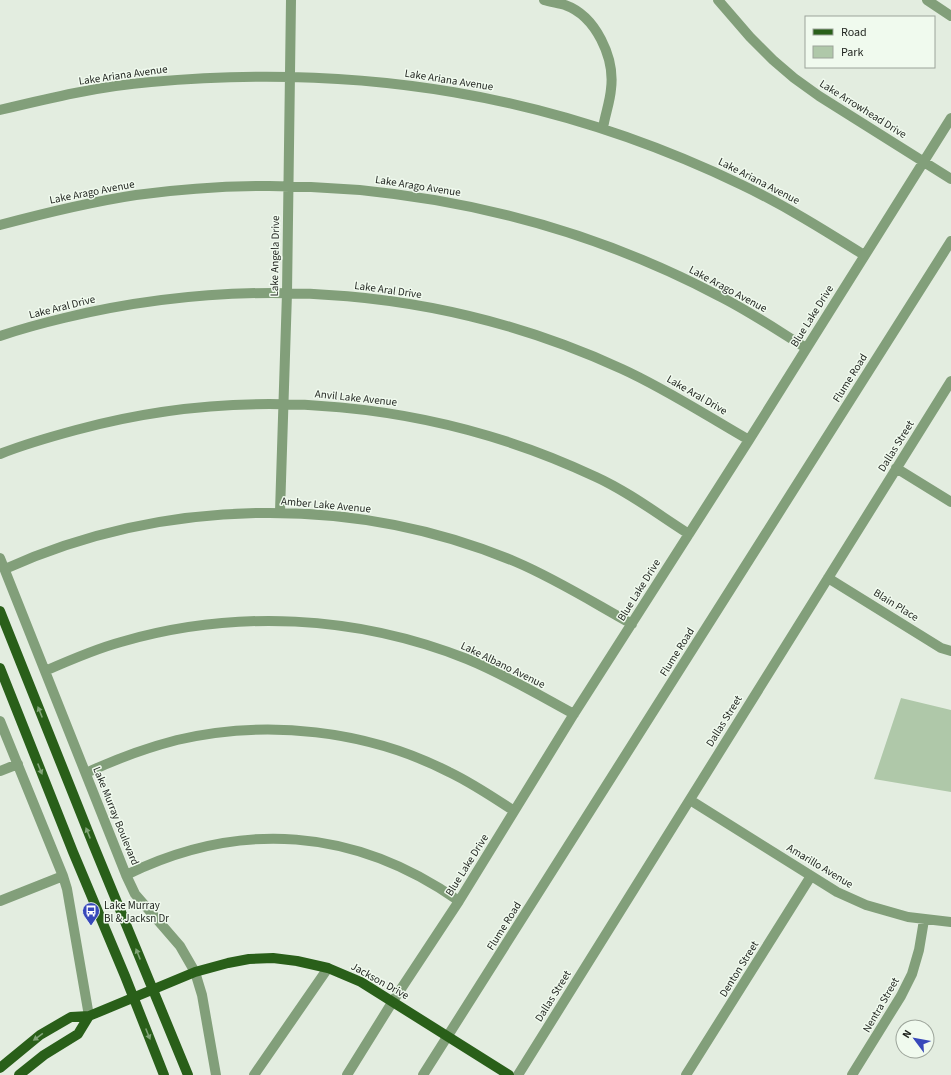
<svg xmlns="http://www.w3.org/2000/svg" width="951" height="1075" viewBox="0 0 951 1075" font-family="'Source Sans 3',sans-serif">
	<rect width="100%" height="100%" fill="#e3ede0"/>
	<path fill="#afc8a9" d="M901 698 951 710V792L874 779Z"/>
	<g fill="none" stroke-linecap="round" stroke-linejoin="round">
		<path stroke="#829f7a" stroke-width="10" d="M544 0C550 2 558 3 565 5 596 16 615 58 611 89 610 102 605 115 603 128
			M718 0 750 37 773 60 794 78 819 96 951 179
			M927 0 951 16
			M0 110C50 98 100 86 151 82 360 63 553 94 742 185 784 205 824 230 864 255
			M0 225C45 213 90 202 136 195 335 168 541 202 719 296 749 311 777 330 806 348
			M0 336C21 329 43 323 64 318 252 273 446 288 622 369 666 389 707 416 749 440
			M0 454C25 444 50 437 76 430 248 383 435 401 596 477 629 492 659 515 689 534
			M896 468 951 502
			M280 512 287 293 291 0
			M0 558 126 875 135 894 180 946 195 972 202 995 216 1075
			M5 569C165 497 354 494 516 562 556 579 594 603 632 624
			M828 578 941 648 951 651
			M45 671C70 660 95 649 121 642 235 609 356 615 467 659 504 674 539 695 574 714
			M0 721 63 876 67 889 89 1016
			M0 771 18 764
			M86 773C116 759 146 748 177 740 267 719 367 730 449 772 472 783 493 797 514 811
			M690 800 837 892 866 905 908 917 951 922
			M126 875C240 819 355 828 459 901
			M0 901 63 876
			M254 1075 328 968
			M347 1075 393 1001 459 901 572 717 749 440 951 118
			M423 1075 951 241
			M518 1075 951 381
			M686 1075 811 876
			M852 1075 901 996 912 974 919 950 924 920"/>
		<path stroke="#295f19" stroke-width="10" d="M0 611 93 844 188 1075
			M0 668 73 852 125 976 164 1075
			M0 1068 40 1035 71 1017 89 1016 195 972 228 963 249 959 273 958 297 961 328 968 361 982 509 1075
			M19 1075 44 1055 78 1034 89 1016"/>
	</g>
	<defs><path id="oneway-solid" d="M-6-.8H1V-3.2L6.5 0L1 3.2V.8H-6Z"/></defs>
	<g fill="#83a579">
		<use href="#oneway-solid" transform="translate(40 712) rotate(-112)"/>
		<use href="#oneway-solid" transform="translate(40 769) rotate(68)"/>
		<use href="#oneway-solid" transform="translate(88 833) rotate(-112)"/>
		<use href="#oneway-solid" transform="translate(138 954) rotate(-112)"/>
		<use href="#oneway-solid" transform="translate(148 1034) rotate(68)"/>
		<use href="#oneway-solid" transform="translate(38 1037) rotate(144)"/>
	</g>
	<defs>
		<g id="bus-pin" transform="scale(0.9)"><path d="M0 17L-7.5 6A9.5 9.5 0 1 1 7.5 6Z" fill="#3748ba" stroke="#f0faee"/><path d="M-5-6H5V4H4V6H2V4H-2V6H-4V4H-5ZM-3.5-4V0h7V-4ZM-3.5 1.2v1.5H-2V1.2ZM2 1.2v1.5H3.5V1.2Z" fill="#fff"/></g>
	</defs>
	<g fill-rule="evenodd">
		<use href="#bus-pin" x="91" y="911"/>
	</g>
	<g text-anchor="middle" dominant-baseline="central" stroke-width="3" stroke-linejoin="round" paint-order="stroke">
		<g font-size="11" fill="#1e221d" stroke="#f0faee">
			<text transform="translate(123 75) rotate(-8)">Lake Ariana Avenue</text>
			<text transform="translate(449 80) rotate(9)">Lake Ariana Avenue</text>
			<text transform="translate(863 109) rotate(32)">Lake Arrowhead Drive</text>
			<text transform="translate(759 181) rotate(27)">Lake Ariana Avenue</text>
			<text transform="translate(418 186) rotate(9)">Lake Arago Avenue</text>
			<text transform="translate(92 192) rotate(-11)">Lake Arago Avenue</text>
			<text transform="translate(275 256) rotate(-89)">Lake Angela Drive</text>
			<text transform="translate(728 289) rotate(28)">Lake Arago Avenue</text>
			<text transform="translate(388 290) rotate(8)">Lake Aral Drive</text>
			<text transform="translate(62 307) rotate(-14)">Lake Aral Drive</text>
			<text transform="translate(812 316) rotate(-58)">Blue Lake Drive</text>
			<text transform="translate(850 378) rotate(-58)">Flume Road</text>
			<text transform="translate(697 395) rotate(30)">Lake Aral Drive</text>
			<text transform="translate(356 398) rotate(6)">Anvil Lake Avenue</text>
			<text transform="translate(896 446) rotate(-58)">Dallas Street</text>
			<text transform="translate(326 505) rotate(5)">Amber Lake Avenue</text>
			<text transform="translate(639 590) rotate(-58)">Blue Lake Drive</text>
			<text transform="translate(896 605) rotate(32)">Blain Place</text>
			<text transform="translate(677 652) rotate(-58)">Flume Road</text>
			<text transform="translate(503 665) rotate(26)">Lake Albano Avenue</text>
			<text transform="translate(724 721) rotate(-58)">Dallas Street</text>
			<text transform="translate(116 816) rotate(68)">Lake Murray Boulevard</text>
			<text transform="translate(467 865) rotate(-58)">Blue Lake Drive</text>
			<text transform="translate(820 866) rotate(31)">Amarillo Avenue</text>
			<text transform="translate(504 926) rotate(-58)">Flume Road</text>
			<text transform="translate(739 969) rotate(-58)">Denton Street</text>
			<text transform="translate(380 981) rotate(29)">Jackson Drive</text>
			<text transform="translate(553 996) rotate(-58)">Dallas Street</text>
			<text transform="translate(881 1005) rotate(-60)">Nentra Street</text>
		</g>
		<g font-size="11" fill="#1e221d" stroke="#f0faee" text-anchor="start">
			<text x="104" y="905">Lake Murray<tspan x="104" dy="13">Bl &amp; Jacksn Dr</tspan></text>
		</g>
	</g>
	<rect x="805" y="16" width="130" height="52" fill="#f0faee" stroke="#9ca49a"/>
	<rect x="813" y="29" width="20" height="6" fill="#295f19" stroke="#9ca49a"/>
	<text x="841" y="36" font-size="12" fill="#1e221d">Road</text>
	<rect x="813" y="46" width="20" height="12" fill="#afc8a9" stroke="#9ca49a"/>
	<text x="841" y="56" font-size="12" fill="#1e221d">Park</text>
	<g transform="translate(915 1039) rotate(302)"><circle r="19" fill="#f0faee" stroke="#9ca49a"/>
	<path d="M0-3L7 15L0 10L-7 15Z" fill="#3748ba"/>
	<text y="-6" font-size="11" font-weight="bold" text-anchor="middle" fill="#1e221d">N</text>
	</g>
</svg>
